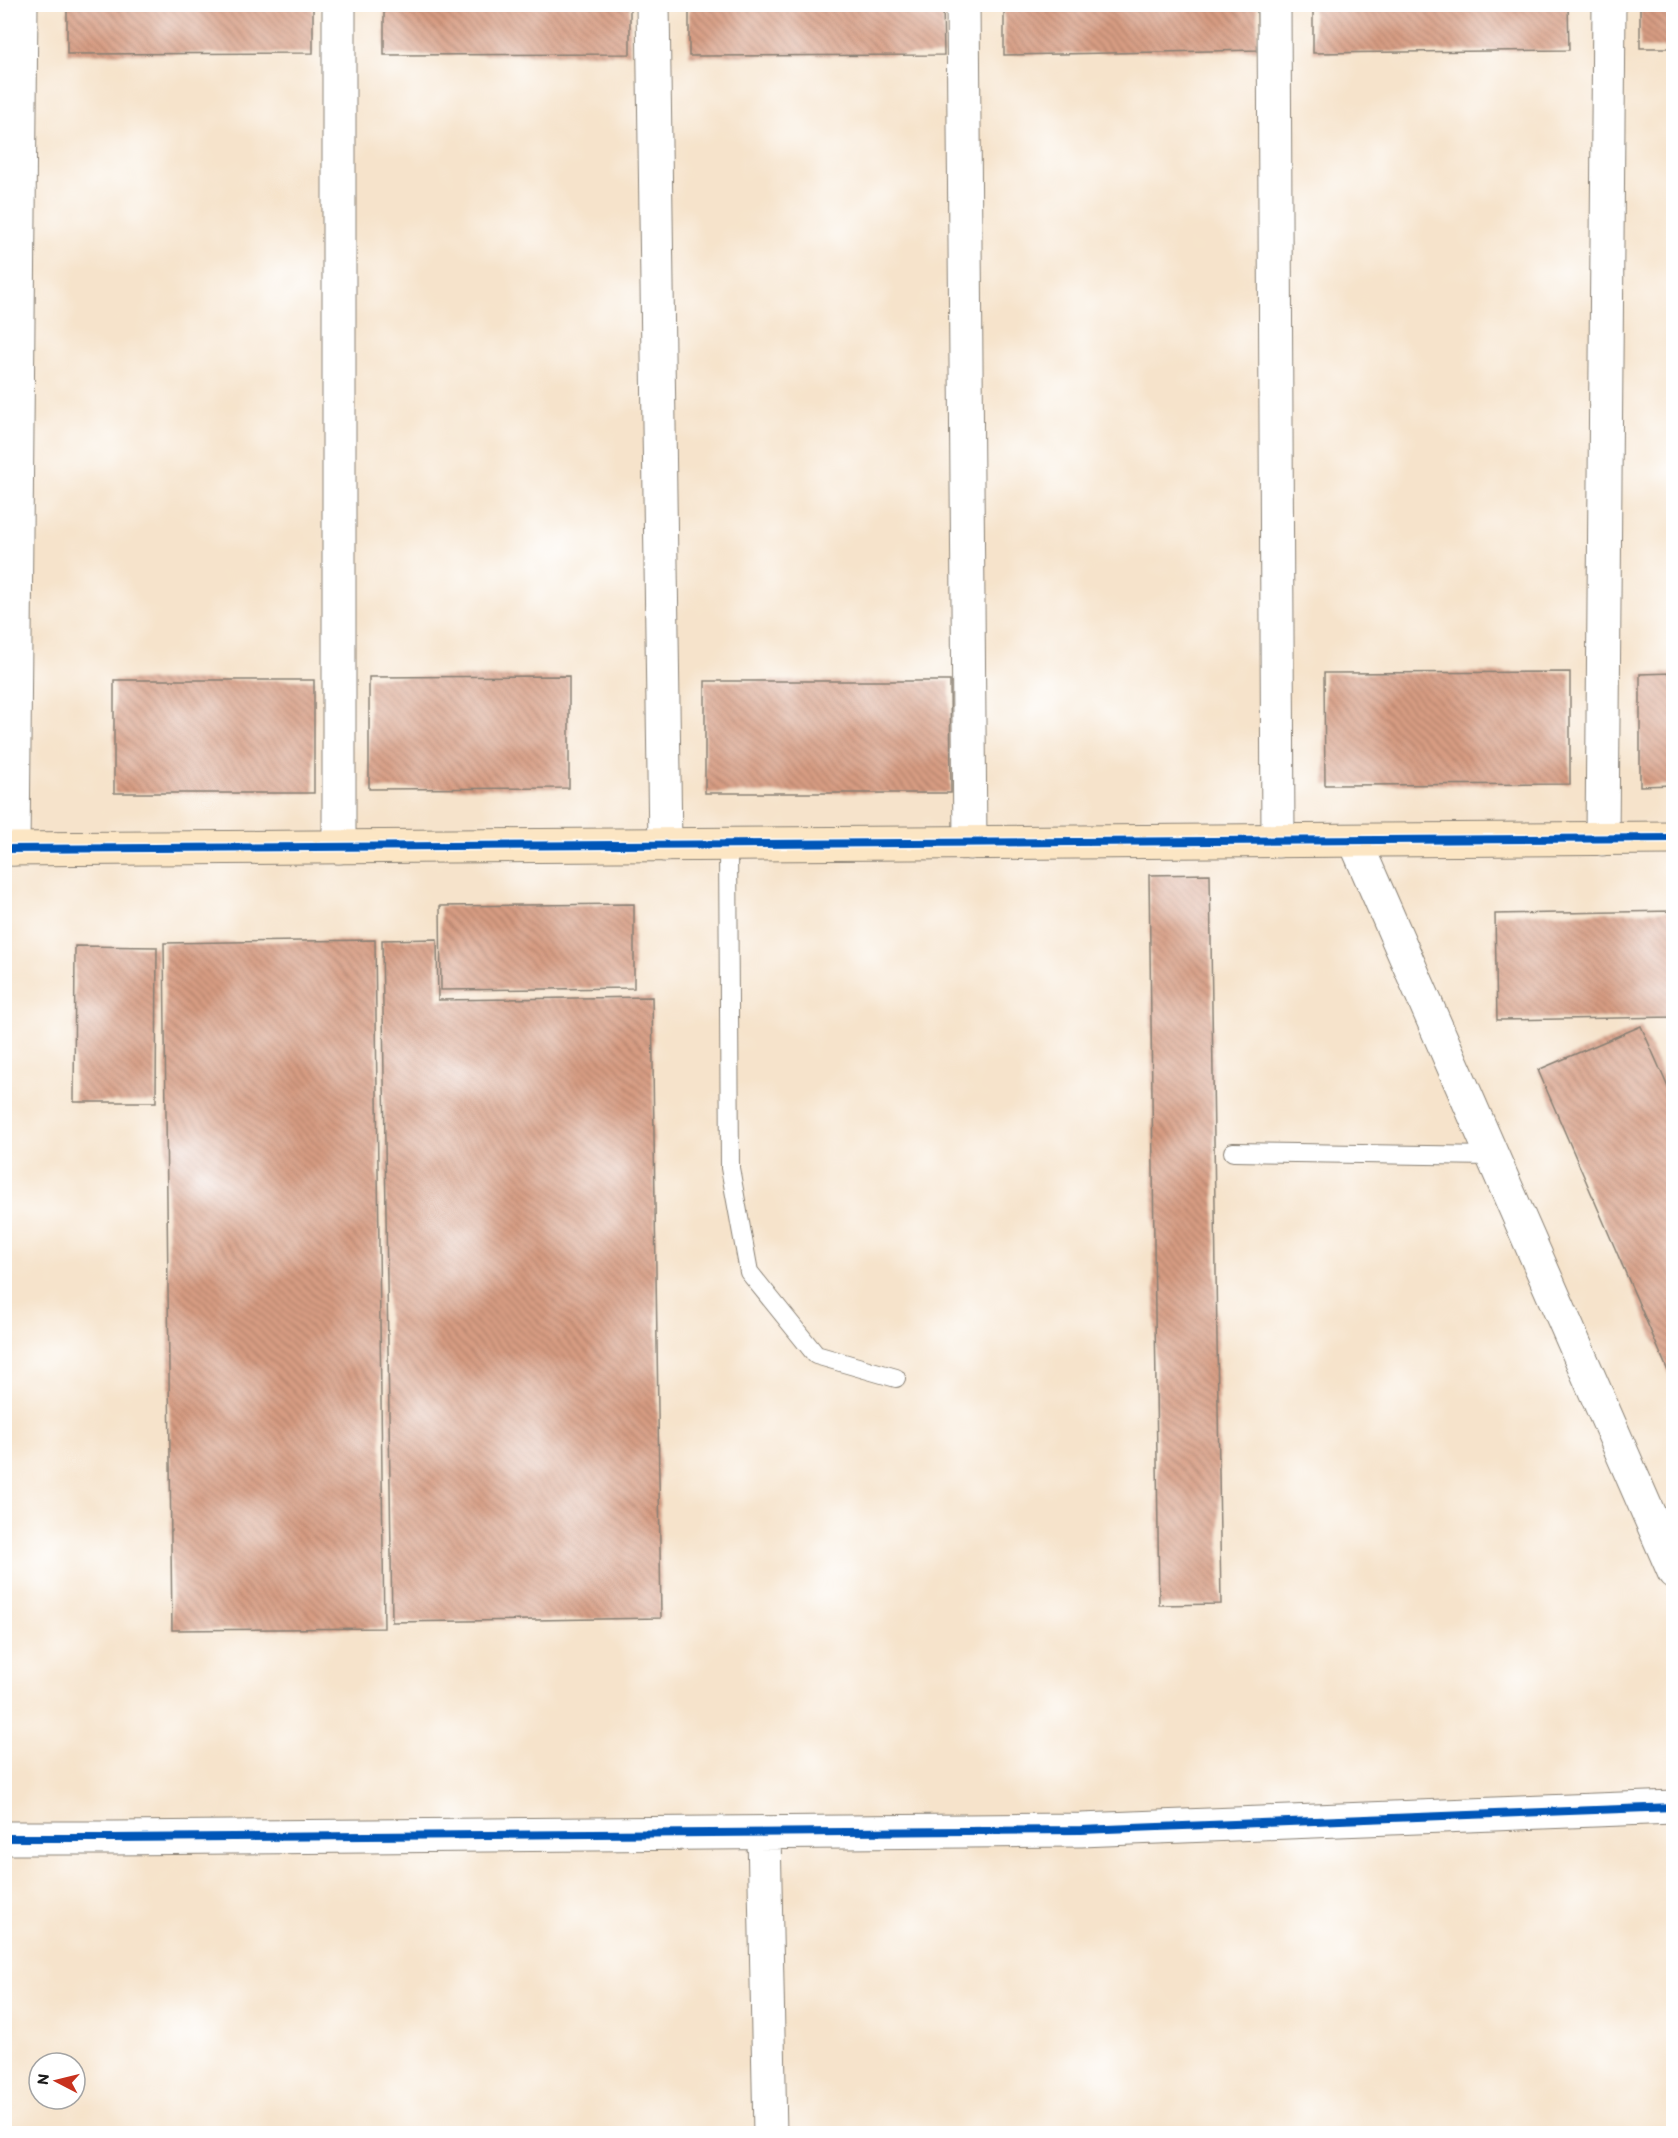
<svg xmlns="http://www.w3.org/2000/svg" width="1678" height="2138" viewBox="0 0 1678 2138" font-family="Itim,sans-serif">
	<defs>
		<pattern id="building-back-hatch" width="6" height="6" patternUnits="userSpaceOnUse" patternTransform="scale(1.5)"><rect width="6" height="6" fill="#d79c82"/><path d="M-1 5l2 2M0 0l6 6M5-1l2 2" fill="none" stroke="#ae7e6a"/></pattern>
	</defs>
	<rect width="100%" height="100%" fill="#fff"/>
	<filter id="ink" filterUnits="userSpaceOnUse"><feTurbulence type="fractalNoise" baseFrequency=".0167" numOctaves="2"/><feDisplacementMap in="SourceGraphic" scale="12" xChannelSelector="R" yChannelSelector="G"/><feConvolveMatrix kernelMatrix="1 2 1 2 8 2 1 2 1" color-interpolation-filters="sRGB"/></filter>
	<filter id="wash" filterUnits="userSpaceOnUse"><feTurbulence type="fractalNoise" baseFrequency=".008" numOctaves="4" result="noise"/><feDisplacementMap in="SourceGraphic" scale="24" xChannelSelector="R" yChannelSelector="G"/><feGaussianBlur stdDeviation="1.35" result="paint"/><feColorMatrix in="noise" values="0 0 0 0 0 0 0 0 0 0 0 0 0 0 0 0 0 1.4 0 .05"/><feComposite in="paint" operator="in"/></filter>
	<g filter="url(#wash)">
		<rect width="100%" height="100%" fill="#f6e3cb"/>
		<g id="blocks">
			<path fill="url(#building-back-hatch)" d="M67 4H313V53L67 54Z
				M384 4H630V54L384 55Z
				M689 4H943L944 55 689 56Z
				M1004 4H1257L1258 50 1004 55Z
				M1313 4H1568L1569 50 1313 53Z
				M1640 4H1674V48H1640Z
				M1570 672V784L1325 785 1324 673Z
				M1674 673V785L1640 786V674Z
				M569 676V788L369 789V677Z
				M114 680H314V793H114Z
				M705 681H950L951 793H705Z
				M1210 874 1221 1604 1159 1605 1149 875Z
				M634 904V988L441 990 440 906Z
				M1674 911V1017L1497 1020 1495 914Z
				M437 939 438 1000 652 997 661 1618 392 1622 382 940Z
				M375 940 384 1628 172 1630 164 943Z
				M75 946 157 947 156 1102H74Z
				M1641 1026 1674 1101V1385L1538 1070Z"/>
		</g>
	</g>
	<g filter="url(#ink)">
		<use href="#blocks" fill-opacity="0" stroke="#898074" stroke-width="1.5"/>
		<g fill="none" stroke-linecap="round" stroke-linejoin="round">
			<g stroke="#898074" stroke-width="20">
				<path id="lane" d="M728 845 730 1168 749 1272 816 1355 896 1378
					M1233 1152 1492 1156"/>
			</g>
			<g stroke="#898074" stroke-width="35">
				<path id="street" d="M653 4 665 845
					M963 4 970 843
					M1274 4 1278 841
					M1602 839 1609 4
					M1355 841 1674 1572
					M339 847V4
					M13 849 21 4
					M764 1833 770 2134
					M4 1838H113L1081 1830 1674 1807"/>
			</g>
			<g stroke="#898074" stroke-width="35">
				<path id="secondary" d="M4 849 1674 838"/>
			</g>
			<use href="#lane" stroke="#fff" stroke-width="18"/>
			<use href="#street" stroke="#fff" stroke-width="33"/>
			<use href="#secondary" stroke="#fce6c4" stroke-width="33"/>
			<g stroke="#fff" stroke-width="11">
				<path id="cycleway" d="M4 849 1674 838
					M4 1838H113L1081 1830 1674 1807"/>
			</g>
			<use href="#cycleway" stroke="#0057b8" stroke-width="8"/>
		</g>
	</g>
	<rect width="1678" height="2138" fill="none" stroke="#fff" stroke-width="24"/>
	<g transform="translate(57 2081) rotate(277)"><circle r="28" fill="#ffffff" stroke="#a4a4a4" stroke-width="1.5"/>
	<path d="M0-4.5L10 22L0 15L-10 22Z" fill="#c8321e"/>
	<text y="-9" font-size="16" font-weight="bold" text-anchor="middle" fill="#1c1c1c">N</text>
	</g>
</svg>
